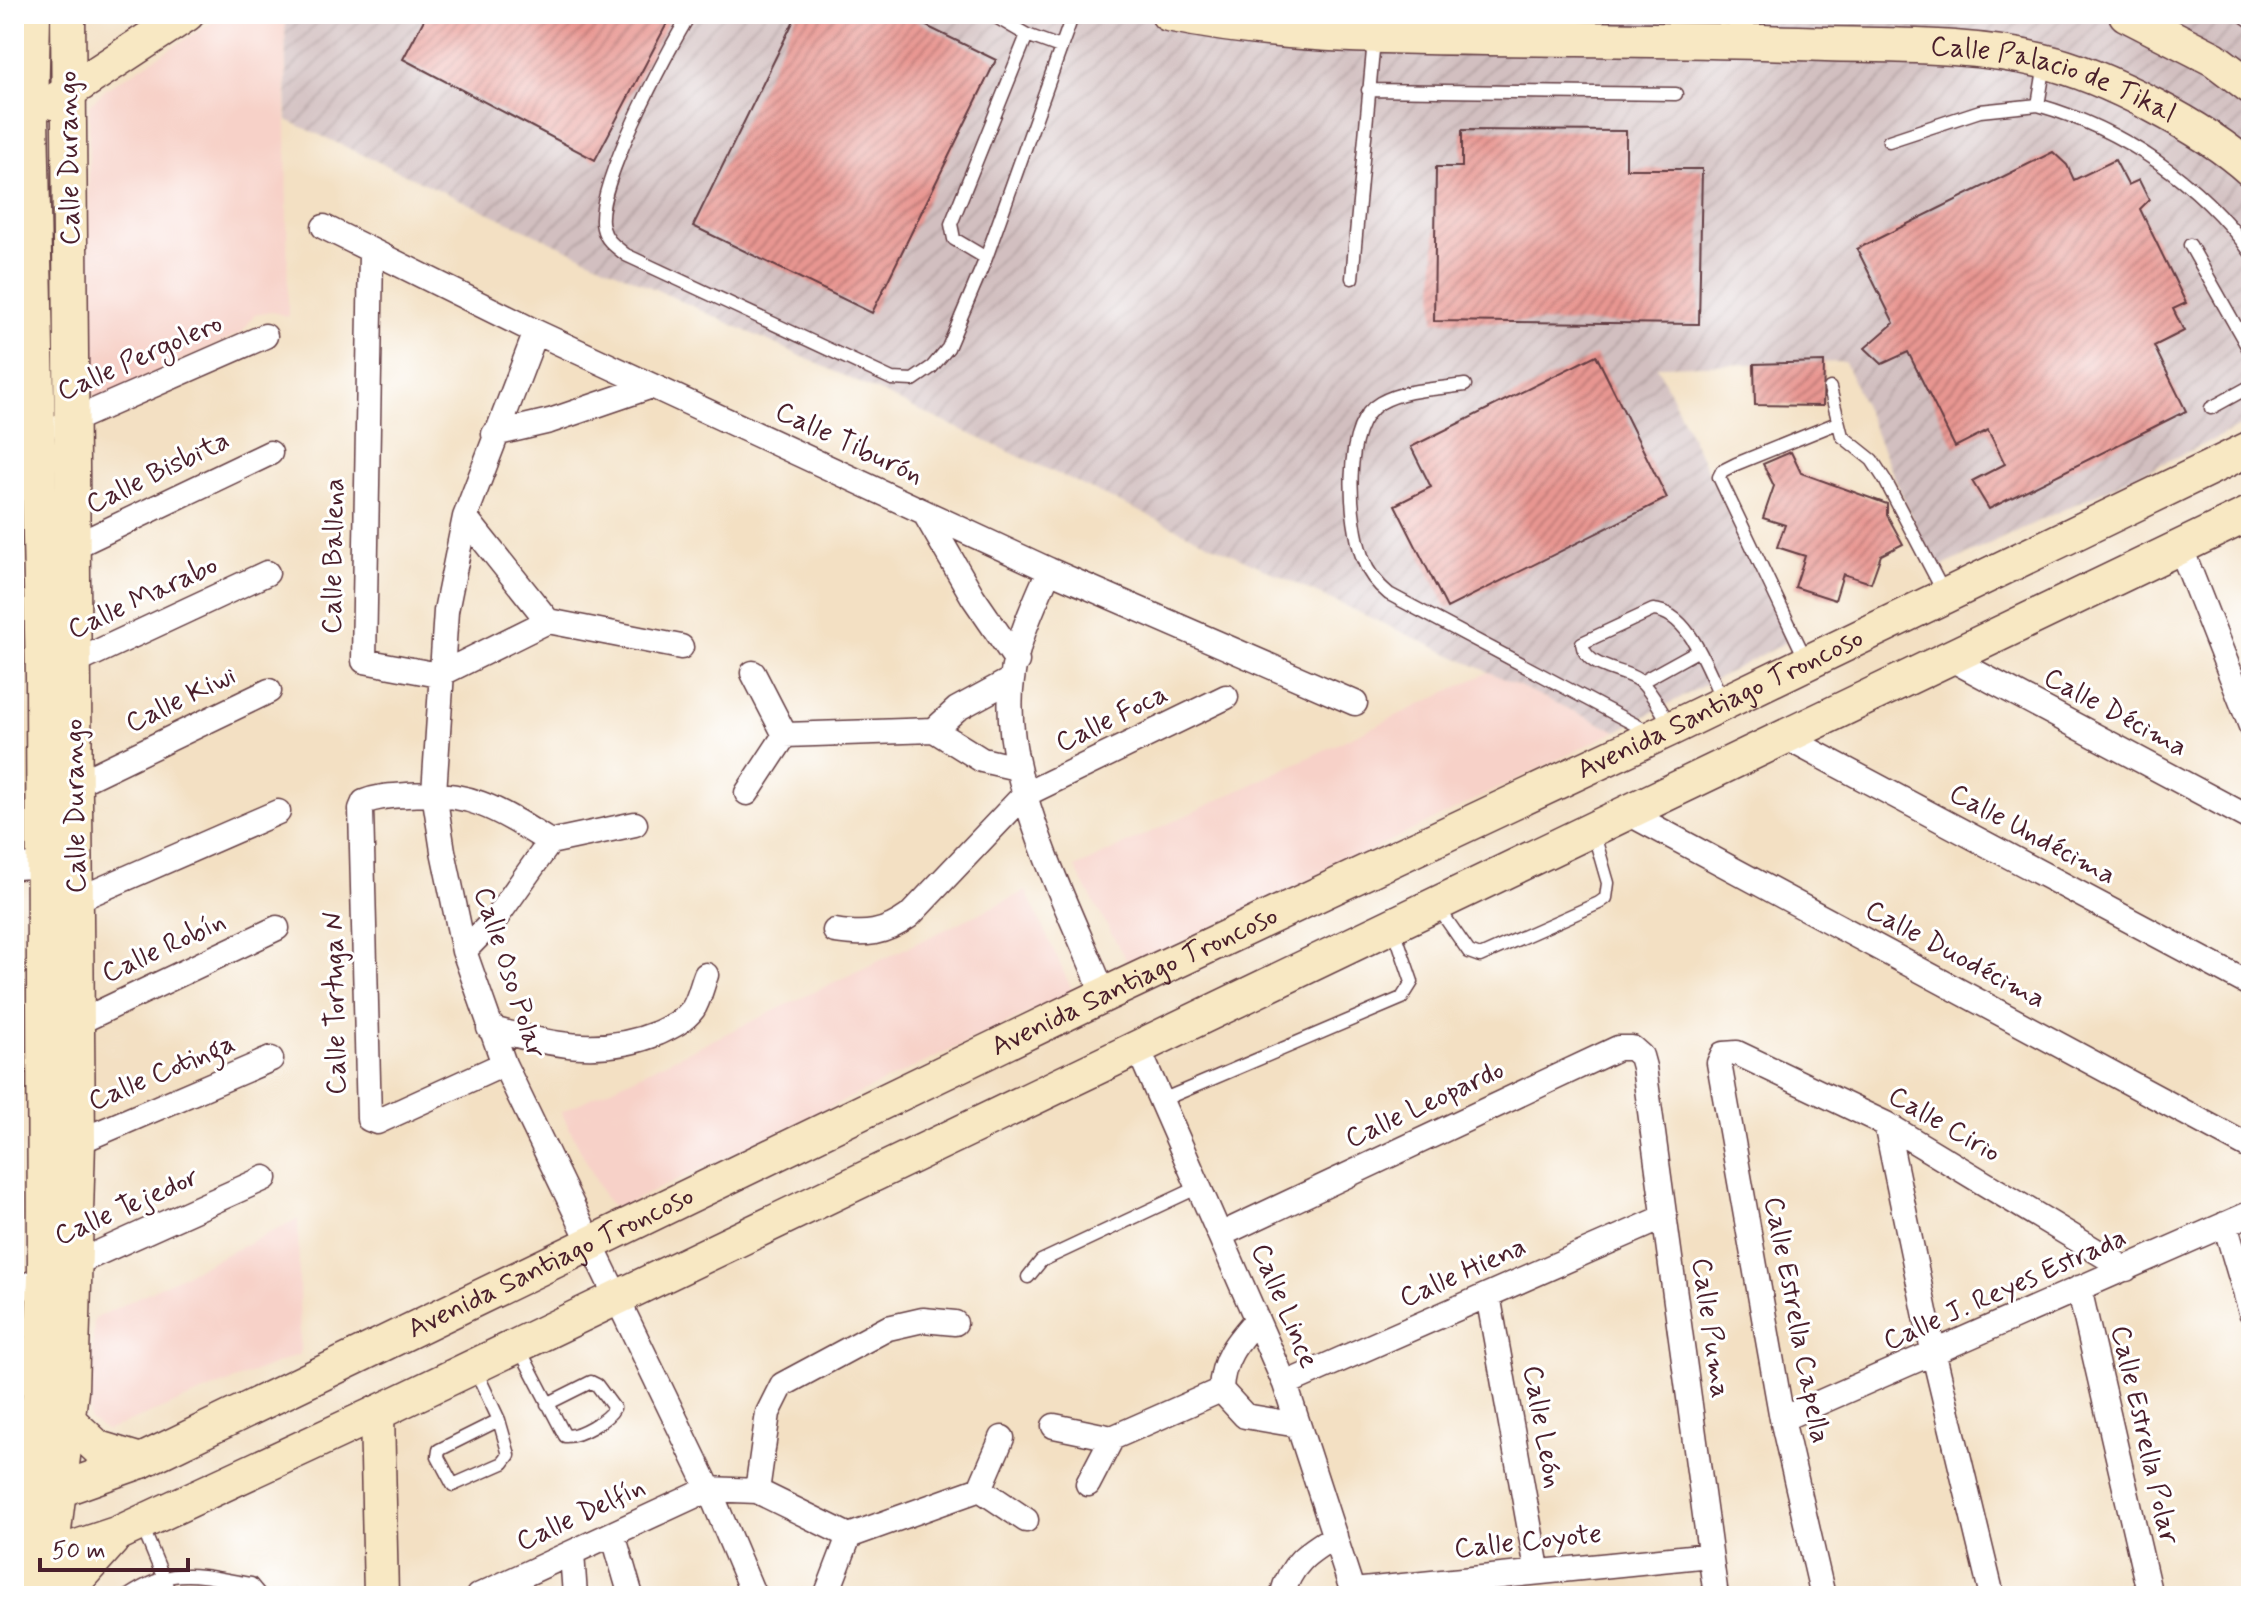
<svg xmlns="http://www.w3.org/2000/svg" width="2265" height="1610" viewBox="0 0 2265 1610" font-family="Mynerve,sans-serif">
	<defs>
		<pattern id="industrial-furrows" width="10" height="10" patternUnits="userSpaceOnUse" patternTransform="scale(2)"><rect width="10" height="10" fill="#d2bfc0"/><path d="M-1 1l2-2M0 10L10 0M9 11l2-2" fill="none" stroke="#b6a4a5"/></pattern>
		<pattern id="building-hatch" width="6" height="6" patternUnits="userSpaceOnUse" patternTransform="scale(2)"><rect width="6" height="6" fill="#e89691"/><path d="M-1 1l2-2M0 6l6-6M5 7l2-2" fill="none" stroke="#be7a77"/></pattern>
	</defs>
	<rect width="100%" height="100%" fill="#fff"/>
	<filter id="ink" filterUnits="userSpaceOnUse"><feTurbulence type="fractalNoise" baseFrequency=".0125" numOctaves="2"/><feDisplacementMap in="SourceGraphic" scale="16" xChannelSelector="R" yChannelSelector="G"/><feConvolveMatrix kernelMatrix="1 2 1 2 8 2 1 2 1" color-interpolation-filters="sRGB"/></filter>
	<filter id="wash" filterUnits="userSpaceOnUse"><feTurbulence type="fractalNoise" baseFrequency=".006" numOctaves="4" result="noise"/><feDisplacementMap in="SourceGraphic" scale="32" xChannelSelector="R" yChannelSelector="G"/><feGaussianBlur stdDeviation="1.8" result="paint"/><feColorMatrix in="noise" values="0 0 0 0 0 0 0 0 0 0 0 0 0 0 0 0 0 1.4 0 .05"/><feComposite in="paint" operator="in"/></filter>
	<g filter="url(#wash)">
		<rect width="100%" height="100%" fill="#f3e0c3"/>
		<path fill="#f7d1c8" d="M225 14H285L288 317 271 311 254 315 242 333 99 399 88 389 89 105 106 89Z
			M1489 672 1617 731 1130 967 1075 868Z
			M1026 891 1073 992 616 1209 606 1200 561 1112Z
			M298 1219 300 1354 106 1431 89 1419 94 1319Z
			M22 1306 28 1340 14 1482V1310Z"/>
		<path fill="url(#industrial-furrows)" d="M285 14H2251V422L1934 570 1845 362 1657 366 1790 640 1617 731 287 120Z"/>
		<g id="blocks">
			<path fill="url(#building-hatch)" d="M427 14H672L595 160 403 59Z
				M797 14H902L996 60 872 313 693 226Z
				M1462 130 1626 131V169H1702L1699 324 1434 321 1436 167H1462Z
				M2053 152 2067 165 2074 180 2115 160 2128 185 2139 180 2149 200 2140 209 2186 303 2173 309 2184 331 2154 346 2186 411 1989 509 1972 481 2005 464 1988 430 1955 447 1908 352 1882 364 1865 348 1894 323 1857 249Z
				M1596 355 1667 498 1447 608 1395 505 1431 487 1411 447Z
				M1824 362 1823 406 1755 405 1754 364Z
				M1791 452 1801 473 1887 504V515L1903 544 1881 555 1871 583 1843 574 1835 600 1795 587 1805 556 1777 547 1785 525 1763 518 1774 486 1763 464Z"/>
		</g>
	</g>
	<g filter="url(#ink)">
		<use href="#blocks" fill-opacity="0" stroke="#633c42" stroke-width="2"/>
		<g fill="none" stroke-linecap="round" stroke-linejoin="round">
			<g stroke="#633c42" stroke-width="15">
				<path id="lane" d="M690 14C668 50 592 191 603 228 606 241 616 247 626 255L892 379 913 380 932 367 948 348 986 258 1073 14
					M991 14 1027 35 1060 47
					M2241 14 2251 21
					M2045 64 2038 105C2122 129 2200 182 2251 253
					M1368 90 1676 94
					M1889 141 1980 111 2038 105
					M2190 245 2251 353
					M986 258 954 239 951 224 1027 35
					M1352 278 1374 40
					M1465 385C1438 389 1404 389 1380 403 1341 425 1349 522 1363 559 1368 573 1377 584 1389 594L1649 732
					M1830 388 1842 436 1872 460 1885 480 1944 593
					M2211 408 2251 386
					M1807 662 1719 477 1722 471 1736 464 1837 423
					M1641 682 1697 651
					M1670 725C1662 712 1653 694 1642 683 1626 668 1585 670 1582 643L1653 610C1690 612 1708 672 1723 701
					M1437 906 1469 952 1480 956 1599 903 1606 898 1608 883 1593 831
					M1162 1100 1402 998 1412 982 1394 929
					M1028 1277 1041 1261 1201 1186
					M519 1348 565 1436C578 1437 608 1420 614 1408L597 1385 591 1382 547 1404
					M475 1369 499 1420 509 1455 503 1463 453 1485 438 1457 439 1450 499 1420
					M14 1421H35
					M142 1526 171 1596
					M128 1596C175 1564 199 1576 251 1584L261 1596"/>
			</g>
			<g stroke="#633c42" stroke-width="27">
				<path id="street" d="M324 227 536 332 1049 570 1355 703
					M371 252 364 661 439 675 548 621 681 647
					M536 332 465 517 446 611 434 793 443 851 464 951 504 1064 709 1489 754 1596
					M60 426 265 336
					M494 434 550 421 652 386
					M924 512 973 597 1017 661
					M465 517 548 621
					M2180 546 2251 726
					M73 547 270 453
					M1049 570C1034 605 1016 642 1012 680 999 776 1068 905 1104 995
					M1951 659 2251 819
					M63 668 267 573
					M753 673 785 735
					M934 730 957 709 1012 679
					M1785 737 2251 985
					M76 784 269 691
					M747 793 785 735 934 730 982 760 1017 768
					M1630 814 2251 1148
					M14 867 59 865
					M65 905 278 812
					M835 931C865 936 884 934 909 916L1024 795 1226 697
					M464 951 496 918 550 842
					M77 1023 277 928
					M489 1028C547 1044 600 1057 658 1033 671 1027 683 1022 693 1009 699 1000 702 985 706 975
					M1137 1046 1285 1384 1354 1596
					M504 1064 377 1122 369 1119 361 809 364 802C378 796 392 796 407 795 470 790 499 810 550 842L635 824
					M1886 1124 1934 1355 1992 1596
					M78 1142 271 1059
					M2225 1224 2251 1312
					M1222 1234 1618 1048H1632L1641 1056 1644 1067 1716 1596
					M2079 1288 2150 1596
					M14 1291 265 1178
					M1488 1295 1537 1569
					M1256 1320C1236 1343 1222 1359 1221 1390L1245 1416 1298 1425
					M1285 1384 1665 1217
					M1782 1419 2251 1213
					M1054 1426 1112 1438 1088 1484
					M1002 1438 980 1489 1026 1520
					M1112 1438 1221 1390
					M757 1491 768 1413 782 1385 888 1328 923 1320 955 1323
					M613 1534 631 1596
					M849 1536 980 1489
					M572 1553 575 1596
					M1353 1591 1710 1555
					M478 1596 709 1489 757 1491 849 1536 826 1596
					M1282 1596C1290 1564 1308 1552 1335 1536
					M1823 1596 1782 1419 1719 1063 1723 1054 1737 1053 1886 1124 2126 1269"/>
			</g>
			<g stroke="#633c42" stroke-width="37">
				<g id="secondary">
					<path id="s1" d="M1168 14C1272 36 1381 37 1487 38 1600 39 1713 40 1826 44 1898 46 1972 44 2043 61 2104 75 2205 128 2251 170"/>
					<path d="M2126 14 2214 59 2251 87"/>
					<path d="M53 102 187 14"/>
					<path d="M377 1413 381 1596"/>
					<path d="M68 1420 98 1448 141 1461"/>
					<path id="s2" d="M14 1506 141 1461 1104 995 1672 728 2251 448"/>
					<path d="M14 1568 119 1533 377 1413 2251 513"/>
					<path d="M16 1596 38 1421 45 1278 43 677 31 117 33 14"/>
					<path d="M46 1596 71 1391 78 1142 68 14"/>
					<path d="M62 1596 112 1540"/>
				</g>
			</g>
			<use href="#lane" stroke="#fff" stroke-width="12"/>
			<use href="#street" stroke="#fff" stroke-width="24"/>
			<use href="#secondary" stroke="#f8e8c3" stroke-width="34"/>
		</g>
	</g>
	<g text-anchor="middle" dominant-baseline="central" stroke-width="6" stroke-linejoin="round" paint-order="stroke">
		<g font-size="28" fill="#4a1f2b" stroke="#fff">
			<text stroke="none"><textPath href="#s1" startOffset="892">Calle Palacio de Tikal</textPath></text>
			<text transform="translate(70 158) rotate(-91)">Calle Durango</text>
			<text transform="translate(140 358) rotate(-24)">Calle Pergolero</text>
			<text transform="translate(849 444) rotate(25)">Calle Tiburón</text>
			<text transform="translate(158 473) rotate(-26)">Calle Bisbita</text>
			<text transform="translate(334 556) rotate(-89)">Calle Ballena</text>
			<text transform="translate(143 598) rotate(-25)">Calle Marabo</text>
			<text transform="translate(181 700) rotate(-26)">Calle Kiwi</text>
			<text stroke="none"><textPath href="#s2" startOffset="1886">Avenida Santiago Troncoso</textPath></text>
			<text transform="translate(2115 713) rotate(28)">Calle Décima</text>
			<text transform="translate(1112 719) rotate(-26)">Calle Foca</text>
			<text transform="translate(76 806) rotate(-91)">Calle Durango</text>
			<text transform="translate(2032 835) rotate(28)">Calle Undécima</text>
			<text transform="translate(164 948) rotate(-25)">Calle Robín</text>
			<text transform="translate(1955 955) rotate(28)">Calle Duodécima</text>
			<text transform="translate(509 973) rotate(72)">Calle Oso Polar</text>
			<text stroke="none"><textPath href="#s2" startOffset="1238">Avenida Santiago Troncoso</textPath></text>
			<text transform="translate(336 1003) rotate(-91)">Calle Tortuga N</text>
			<text transform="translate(162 1073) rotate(-23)">Calle Cotinga</text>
			<text transform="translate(1425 1105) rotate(-25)">Calle Leopardo</text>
			<text transform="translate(1944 1125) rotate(30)">Calle Cirio</text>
			<text transform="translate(127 1207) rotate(-24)">Calle Tejedor</text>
			<text stroke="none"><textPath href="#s2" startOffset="590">Avenida Santiago Troncoso</textPath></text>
			<text transform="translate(1463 1273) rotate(-24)">Calle Hiena</text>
			<text transform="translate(2005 1290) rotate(-24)">Calle J. Reyes Estrada</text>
			<text transform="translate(1284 1306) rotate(67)">Calle Lince</text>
			<text transform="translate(1796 1320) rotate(79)">Calle Estrella Capella</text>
			<text transform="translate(1710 1328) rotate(82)">Calle Puma</text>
			<text transform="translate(1542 1427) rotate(80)">Calle León</text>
			<text transform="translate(2144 1435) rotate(77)">Calle Estrella Polar</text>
			<text transform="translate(581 1515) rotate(-25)">Calle Delfín</text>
			<text transform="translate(1528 1542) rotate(-6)">Calle Coyote</text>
		</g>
	</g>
	<rect width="2265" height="1610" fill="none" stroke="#fff" stroke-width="48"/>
	<path d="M40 1558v12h148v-12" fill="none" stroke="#4a1f2b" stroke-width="4"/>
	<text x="52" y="1558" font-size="24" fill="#4a1f2b" stroke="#ffffff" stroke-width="6" paint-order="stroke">50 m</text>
</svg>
